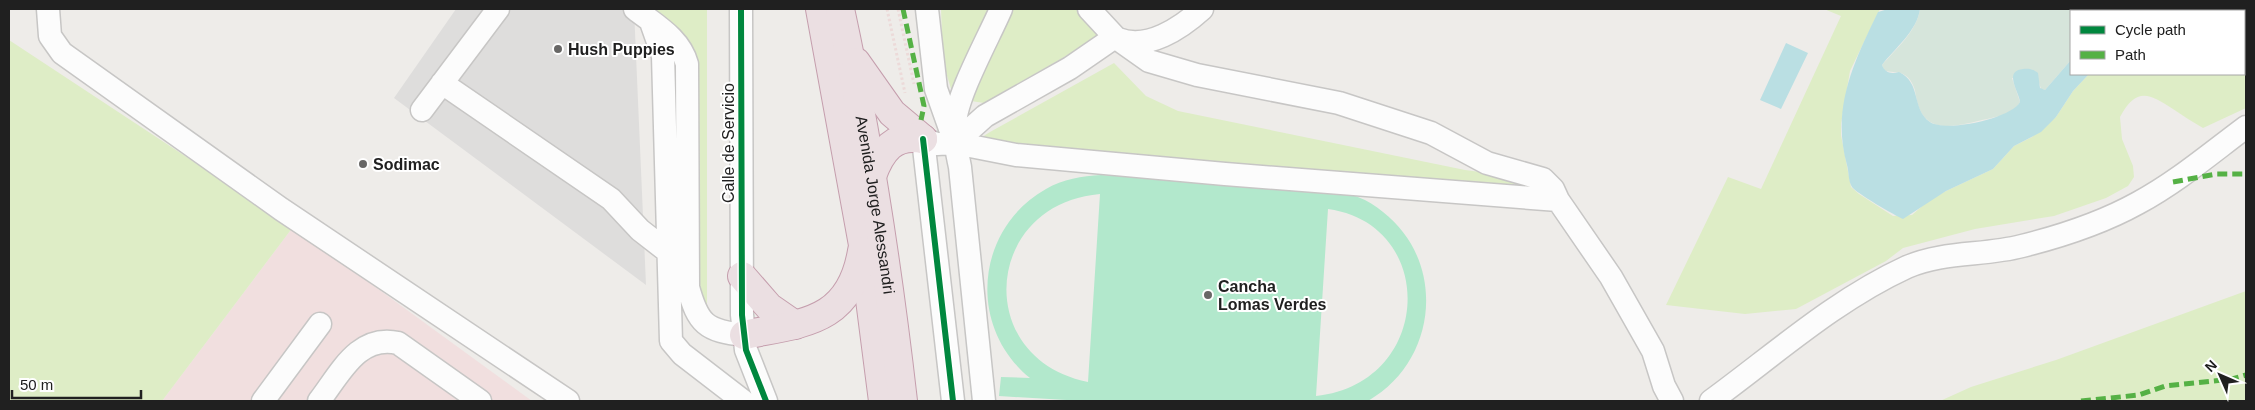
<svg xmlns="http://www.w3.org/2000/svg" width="2255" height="410" viewBox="0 0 2255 410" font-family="Arial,sans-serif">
	<rect width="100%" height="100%" fill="#eeece9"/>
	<path fill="#f1dfdf" d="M293 227 532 401H162Z"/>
	<path fill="#deedc6" d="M655 9H707V319L692 305 683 55 669 26Z
		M941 9H991L953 95 943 63Z
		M1012 9H1076L1086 14 1099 37 984 103 971 101Z
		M1824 9H1880L1850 71 1841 124V135L1851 187 1859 194 1893 216 1912 215 1928 201 1946 191 1993 169 2014 146 2032 137 2056 117 2073 91 2089 74H2244V11H2131L2132 9H2246V108L2203 128C2193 122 2183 116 2173 109 2149 93 2136 87 2120 117L2122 139 2133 166 2134 177 2128 186 2106 198 2054 216 1975 229 1903 248 1886 261 1796 309 1745 314 1666 305 1728 177 1761 189 1841 16Z
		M9 40 293 227 162 401H9Z
		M1114 63 1146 96 1178 111 1465 170 1520 177 1544 193 982 143V137L990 132Z
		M2246 291V401H1940L1971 387 2056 360Z"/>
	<path fill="#d6e5db" d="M1920 9H2132L2131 11H2071V60L2045 90 2041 89 2038 79 2012 78 2020 102C2014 114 1999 116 1987 119 1958 125 1923 139 1916 96 1915 87 1911 78 1903 74 1897 71 1890 73 1884 70L1882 65C1896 49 1917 31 1920 9Z"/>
	<path fill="#b2e8cc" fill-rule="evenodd" d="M1101 175 1331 189C1350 193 1368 199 1383 212 1447 262 1438 361 1368 401H1083L999 396 1001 377 1030 378C967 327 975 229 1046 189 1063 179 1082 176 1101 175ZM1100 194 1088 382C972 359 983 204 1100 194ZM1328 209C1438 224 1434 383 1316 396Z"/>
	<path fill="#dedddc" d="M456 9H634L646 285 394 98Z"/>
	<path fill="#badfe3" d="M1888 9H1920C1917 31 1895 48 1882 65 1885 73 1891 74 1899 72 1922 83 1911 109 1930 122 1946 133 2012 118 2020 102 2019 92 2003 71 2023 69 2029 68 2033 69 2038 73L2040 88 2045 90 2071 60V74H2089L2073 91 2056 117 2041 132 2014 146 1993 169 1946 191 1903 219C1896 216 1856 193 1852 187 1848 181 1849 172 1847 165 1831 108 1854 62 1878 12Z
		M1786 43 1808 53 1781 109 1760 100Z"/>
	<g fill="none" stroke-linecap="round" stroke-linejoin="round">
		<g stroke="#c7c6c5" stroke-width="25">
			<path id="minor" d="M48 9 50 36 62 53 281 209 568 401
				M635 9C655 25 680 38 687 64L688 287C698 324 706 331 744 335
				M741 9 742 315 746 350 766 401
				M927 9 936 89 953 137
				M1089 9 1115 37 1149 61 1197 75 1339 103 1431 133 1487 163 1543 179 1553 189 1558 200 1611 277 1653 351 1664 386 1672 401
				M651 22 663 56 671 341 682 354 743 401
				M1118 39C1147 51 1181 28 1202 9
				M442 83 611 199 640 230 667 251
				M422 110 498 9
				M955 143 985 116 1070 68 1115 37
				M263 401 320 324
				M319 401C340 374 358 334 398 343L480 401
				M953 401 923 139 937 144 955 143 1016 155 1225 174 1558 200
				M984 401 960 167C957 153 954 139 955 124 956 96 989 37 1001 9
				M1711 401C1774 355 1835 300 1907 267 1944 251 1984 256 2022 246 2062 236 2102 223 2138 203 2177 182 2211 153 2246 127"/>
		</g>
		<g stroke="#c59ead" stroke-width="30">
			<g id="highway">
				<path d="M820 9 863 245 883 401"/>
				<path id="s1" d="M840 9C868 138 888 270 903 401"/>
				<path d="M856 62 892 113 923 139"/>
				<path d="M872 176C881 151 894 133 923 139"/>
				<path d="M742 276 769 307 795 325"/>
				<path d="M744 335C803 323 850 323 862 251"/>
			</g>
		</g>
		<path stroke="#ecdad9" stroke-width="3" stroke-dasharray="2.5 2.5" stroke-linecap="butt" d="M887 9 905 93
			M898 9 914 84"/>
		<use href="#minor" stroke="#fcfcfc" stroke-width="22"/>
		<use href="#highway" stroke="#ebdfe2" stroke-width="28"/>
		<path stroke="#55b145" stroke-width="5" stroke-dasharray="10 5" stroke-linecap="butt" d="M903 9 924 106 921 120
			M2173 182 2216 174H2246
			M2081 401 2139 395 2165 386 2232 379 2246 375"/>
		<g stroke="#fff" stroke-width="9">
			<path id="cycleway" d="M741 9 742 315 746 350 766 401
				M923 139 953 401"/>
		</g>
		<use href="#cycleway" stroke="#00873e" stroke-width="6"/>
	</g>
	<g fill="#686766" stroke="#fff" stroke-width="2">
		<circle cx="558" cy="49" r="5"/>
		<circle cx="363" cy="164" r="5"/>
		<circle cx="1208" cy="295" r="5"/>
	</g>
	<g text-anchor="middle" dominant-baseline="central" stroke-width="4" stroke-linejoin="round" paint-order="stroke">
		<g font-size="16" font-weight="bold" fill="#202020" stroke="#fff" text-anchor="start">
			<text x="568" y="49">Hush Puppies</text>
			<text x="373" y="164">Sodimac</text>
			<text x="1218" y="286">Cancha<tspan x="1218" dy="18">Lomas Verdes</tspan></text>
		</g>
		<g font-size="16" fill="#202020" stroke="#fff">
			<text transform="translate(728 143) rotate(-90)">Calle de Servicio</text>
			<text stroke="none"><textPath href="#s1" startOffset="199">Avenida Jorge Alessandri</textPath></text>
		</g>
	</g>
	<rect width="2255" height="410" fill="none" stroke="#202020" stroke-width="20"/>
	<rect x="2070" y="10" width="175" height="65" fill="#ffffff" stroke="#a6a6a6"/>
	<rect x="2080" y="26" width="25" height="8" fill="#00873e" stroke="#a6a6a6"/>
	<text x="2115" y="35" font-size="15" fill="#202020">Cycle path</text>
	<rect x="2080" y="51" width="25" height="8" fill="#55b145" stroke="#a6a6a6"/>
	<text x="2115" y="60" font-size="15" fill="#202020">Path</text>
	<g transform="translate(2220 375) rotate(315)" stroke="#ffffff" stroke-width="4" paint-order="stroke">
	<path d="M0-4L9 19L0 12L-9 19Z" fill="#202020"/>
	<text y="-8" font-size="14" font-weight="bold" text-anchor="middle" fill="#202020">N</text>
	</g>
	<path d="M12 390v8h129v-8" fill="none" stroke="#202020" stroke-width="2.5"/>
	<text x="20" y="390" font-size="15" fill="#202020" stroke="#ffffff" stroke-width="4" paint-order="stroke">50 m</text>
</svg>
